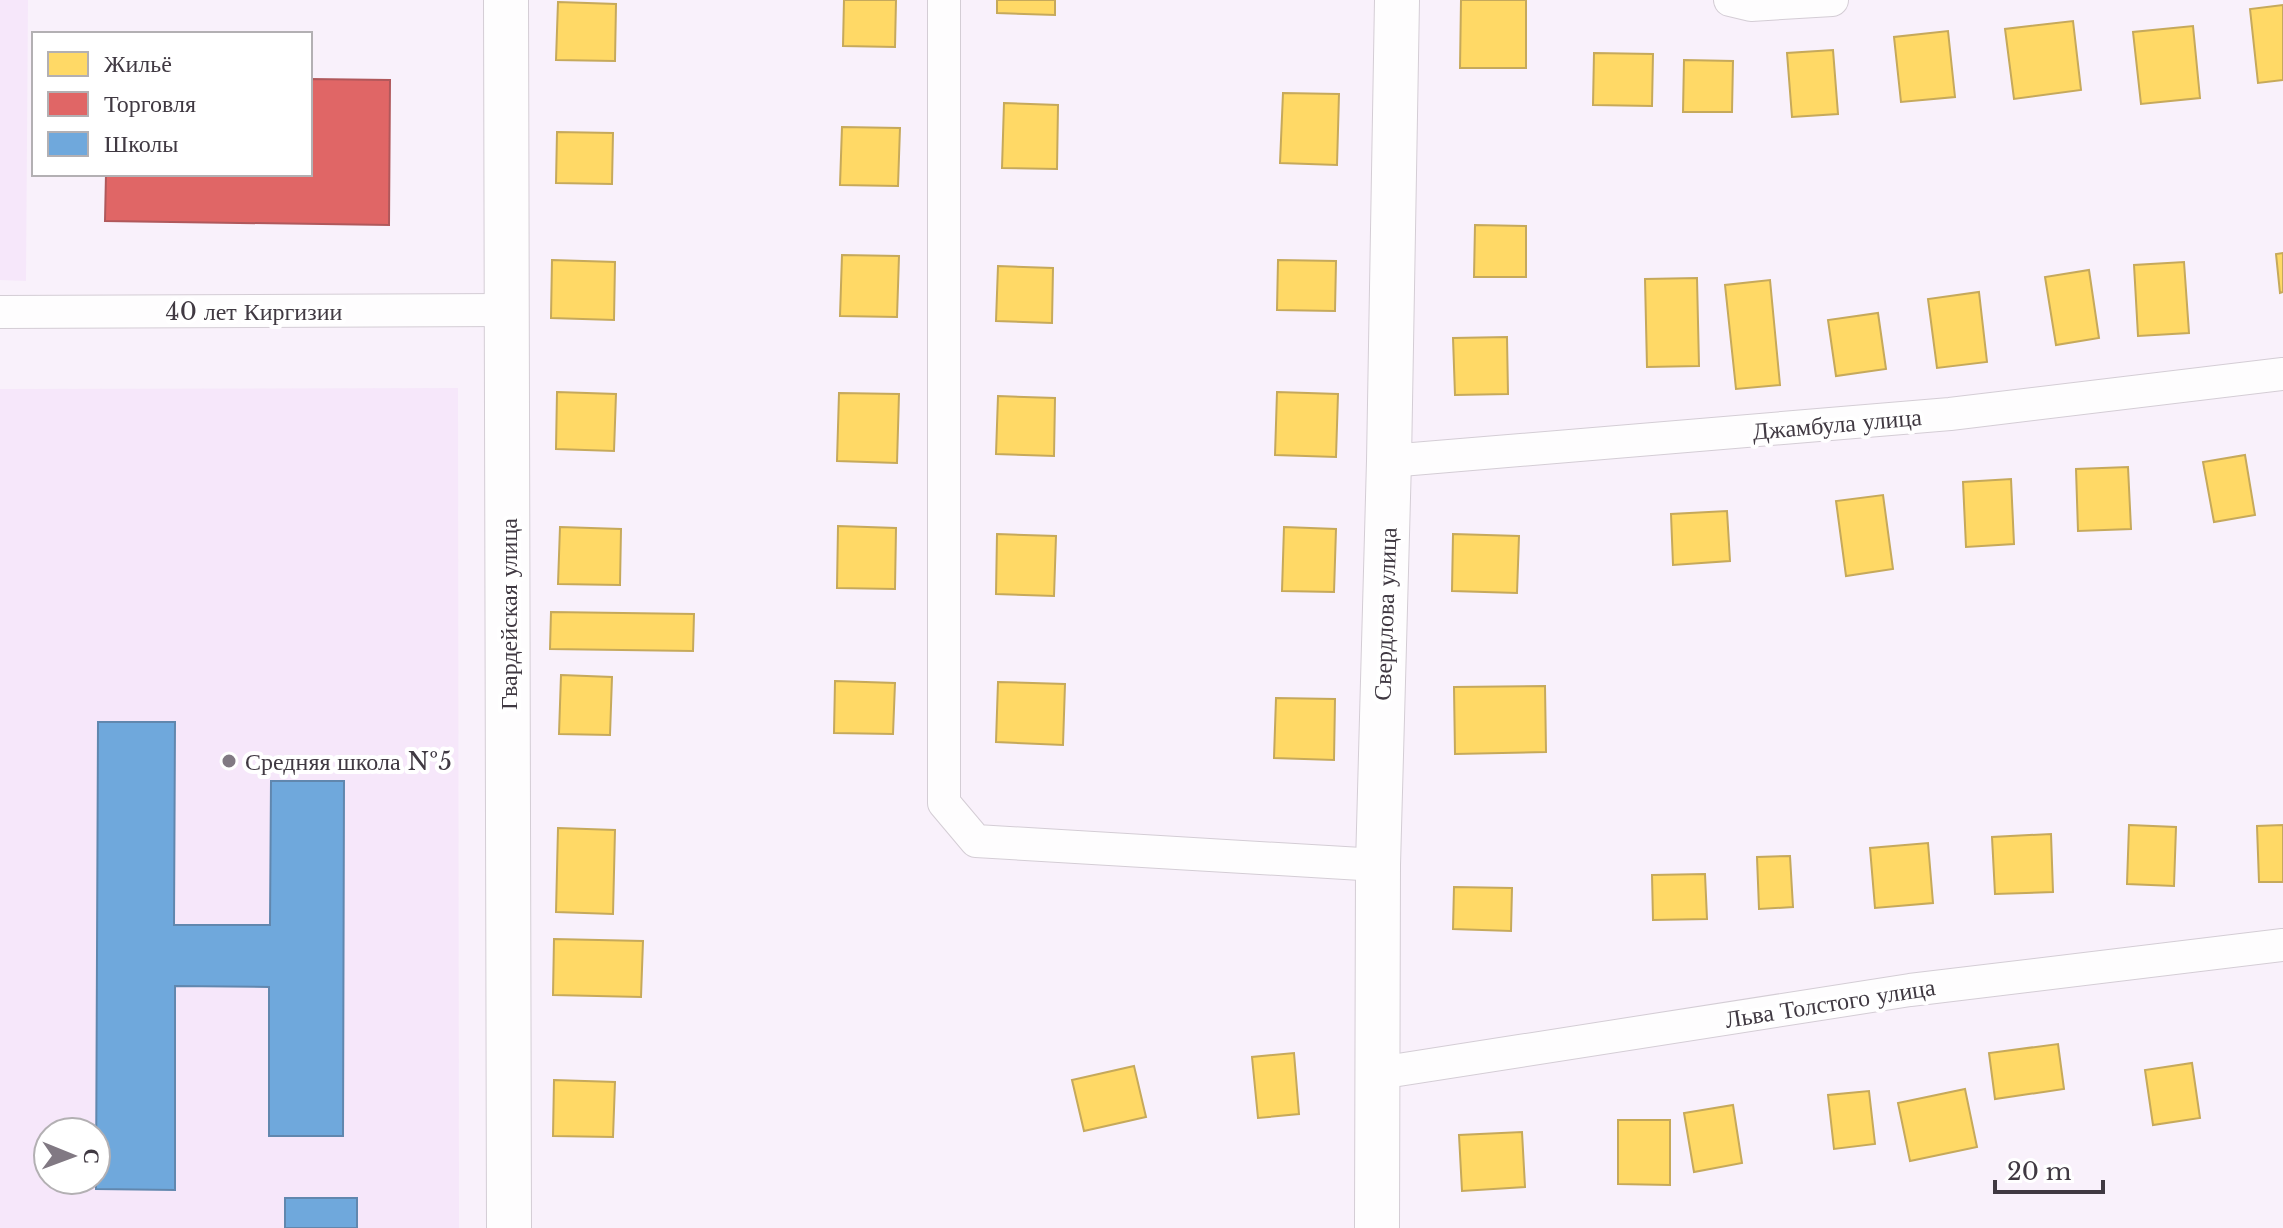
<svg xmlns="http://www.w3.org/2000/svg" width="2283" height="1228" viewBox="0 0 2283 1228" font-family="'Libre Baskerville',serif">
	<rect width="100%" height="100%" fill="#f9f1fb"/>
	<path fill="#f6e7fa" fill-rule="evenodd" d="M0 0H28L26 281 0 280Z
		M458 388 459 1228H0V389ZM48 1132H96V1180H48Z"/>
	<path fill="#ffd966" stroke="#c6a95b" stroke-width="2" d="M844 0H896L895 47 843 46Z
		M997 0H1055V15L997 13Z
		M1461 0H1526V68H1460Z
		M558 2 616 4 615 61 556 60Z
		M2283 5V80L2258 83 2250 9Z
		M2073 21 2081 90 2014 99 2005 29Z
		M2193 26 2200 98 2141 104 2133 32Z
		M1948 31 1955 97 1901 102 1894 37Z
		M1833 50 1838 114 1792 117 1787 53Z
		M1594 53 1653 54 1652 106 1593 105Z
		M1684 60 1733 61 1732 112H1683Z
		M1283 93 1339 94 1337 165 1280 163Z
		M1004 103 1058 105 1057 169 1002 168Z
		M842 127 900 128 898 186 840 185Z
		M557 132 613 133 612 184 556 183Z
		M1475 225 1526 226V277H1474Z
		M2283 253V292L2280 293 2276 254Z
		M842 255 899 256 897 317 840 316Z
		M552 260 615 262 614 320 551 318Z
		M1278 260 1336 261 1335 311 1277 310Z
		M2184 262 2189 333 2138 336 2134 265Z
		M998 266 1053 268 1052 323 996 321Z
		M2089 270 2099 338 2056 345 2045 277Z
		M1697 278 1699 366 1647 367 1645 279Z
		M1770 280 1780 385 1736 389 1725 285Z
		M1979 292 1987 362 1937 368 1928 299Z
		M1878 313 1886 369 1836 376 1828 320Z
		M1507 337 1508 394 1455 395 1453 338Z
		M557 392 616 394 614 451 556 449Z
		M1277 392 1338 394 1336 457 1275 455Z
		M839 393 899 394 897 463 837 461Z
		M998 396 1055 398 1054 456 996 454Z
		M2245 455 2255 515 2214 522 2203 462Z
		M2128 467 2131 529 2078 531 2076 469Z
		M2011 479 2014 544 1966 547 1963 482Z
		M1883 495 1893 569 1846 576 1836 501Z
		M1727 511 1730 561 1673 565 1671 514Z
		M838 526 896 528 895 589 837 588Z
		M560 527 621 529 620 585 558 584Z
		M1284 527 1336 529 1334 592 1282 591Z
		M997 534 1056 536 1054 596 996 594Z
		M1453 534 1519 536 1517 593 1452 591Z
		M551 612 694 614 693 651 550 649Z
		M561 675 612 677 610 735 559 734Z
		M835 681 895 683 893 734 834 733Z
		M998 682 1065 684 1063 745 996 742Z
		M1545 686 1546 752 1455 754 1454 687Z
		M1276 698 1335 699 1334 760 1274 758Z
		M2129 825 2176 827 2174 886 2127 884Z
		M2283 825V882H2259L2257 826Z
		M558 828 615 830 613 914 556 912Z
		M2051 834 2053 892 1995 894 1992 837Z
		M1928 843 1933 903 1875 908 1870 848Z
		M1790 856 1793 907 1759 909 1757 857Z
		M1705 874 1707 919 1653 920 1652 875Z
		M1454 887 1512 888 1511 931 1453 929Z
		M554 939 643 941 641 997 553 995Z
		M2058 1044 2064 1089 1995 1099 1989 1053Z
		M1294 1053 1299 1114 1258 1118 1252 1057Z
		M2192 1063 2200 1118 2153 1125 2145 1070Z
		M1134 1066 1146 1117 1084 1131 1072 1080Z
		M554 1080 615 1082 613 1137 553 1136Z
		M1965 1089 1977 1147 1910 1161 1898 1103Z
		M1869 1091 1875 1144 1834 1149 1828 1095Z
		M1733 1105 1742 1163 1694 1172 1684 1113Z
		M1618 1120H1670V1185L1618 1184Z
		M1522 1132 1525 1187 1462 1191 1459 1135Z"/>
	<path fill="#e06666" stroke="#b0585b" stroke-width="2" d="M310 79 390 80 389 225 105 221 106 174H310Z"/>
	<path fill="#6fa8dc" stroke="#6187ae" stroke-width="2" d="M98 722H175L174 925H270L271 781H344L343 1136H269V987L175 986V1190L96 1189Z
		M285 1198H357V1228H285Z"/>
	<g fill="none" stroke-linecap="round" stroke-linejoin="round">
		<g stroke="#d4cdd5" stroke-width="34">
			<path id="street" d="M944 0V803L976 841 1378 865
				M1730 0 1751 5 1832 0
				M0 312 507 310
				M1389 461 1950 414 2283 374
				M1379 1073 1910 990 2283 945"/>
		</g>
		<g stroke="#d4cdd5" stroke-width="46">
			<path id="secondary" d="M506 0 509 1228
				M1377 1228 1378 865 1389 461 1397 0"/>
		</g>
		<use href="#street" stroke="#fefdfe" stroke-width="32"/>
		<use href="#secondary" stroke="#fefdfe" stroke-width="44"/>
	</g>
	<circle fill="#817983" stroke="#fff" stroke-width="3" cx="229" cy="761" r="8"/>
	<g text-anchor="middle" dominant-baseline="central" stroke-width="8" stroke-linejoin="round" paint-order="stroke">
		<g font-size="24" fill="#403942" stroke="#fff">
			<text x="254" y="311">40 лет Киргизии</text>
			<text transform="translate(1837 424) rotate(-5)">Джамбула улица</text>
			<text transform="translate(508 614) rotate(-90)">Гвардейская улица</text>
			<text transform="translate(1385 614) rotate(-88)">Свердлова улица</text>
			<text transform="translate(1830 1003) rotate(-9)">Льва Толстого улица</text>
		</g>
		<g font-size="24" fill="#403942" stroke="#fff" text-anchor="start">
			<text x="245" y="761">Средняя школа №5</text>
		</g>
	</g>
	<rect x="32" y="32" width="280" height="144" fill="#ffffff" stroke="#b3b0b3" stroke-width="2"/>
	<rect x="48" y="52" width="40" height="24" fill="#ffd966" stroke="#b3b0b3" stroke-width="2"/>
	<text x="104" y="72" font-size="24" fill="#403942">Жильё</text>
	<rect x="48" y="92" width="40" height="24" fill="#e06666" stroke="#b3b0b3" stroke-width="2"/>
	<text x="104" y="112" font-size="24" fill="#403942">Торговля</text>
	<rect x="48" y="132" width="40" height="24" fill="#6fa8dc" stroke="#b3b0b3" stroke-width="2"/>
	<text x="104" y="152" font-size="24" fill="#403942">Школы</text>
	<g transform="translate(72 1156) rotate(91)"><circle r="38" fill="#ffffff" stroke="#b3b0b3" stroke-width="2"/>
	<path d="M0-6L14 30L0 20L-14 30Z" fill="#817983"/>
	<text y="-12" font-size="22" font-weight="bold" text-anchor="middle" fill="#403942">С</text>
	</g>
	<path d="M1995 1180v12h108v-12" fill="none" stroke="#403942" stroke-width="4"/>
	<text x="2007" y="1180" font-size="24" fill="#403942" stroke="#ffffff" stroke-width="6" paint-order="stroke">20 m</text>
</svg>
